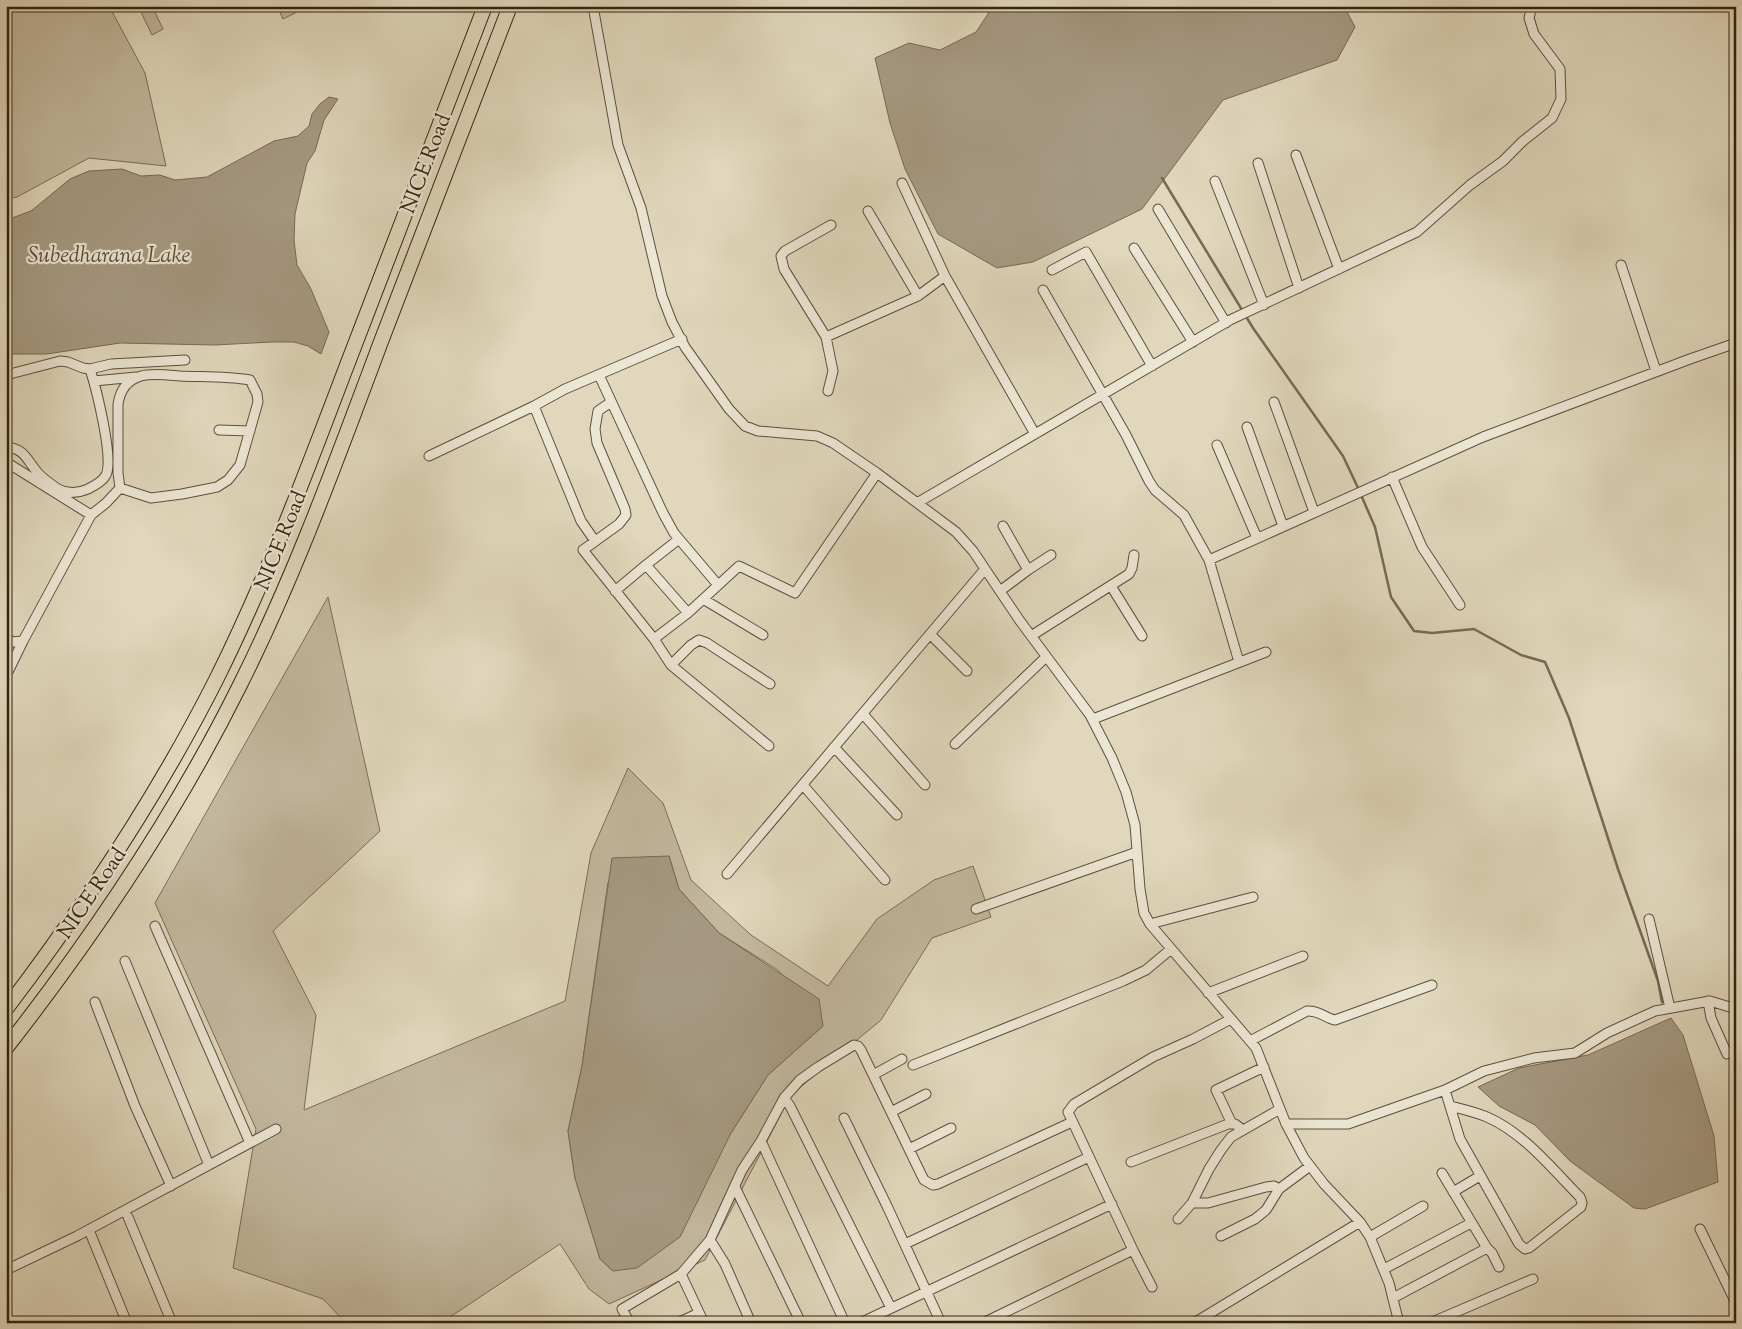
<svg xmlns="http://www.w3.org/2000/svg" width="1742" height="1329" viewBox="0 0 1742 1329" font-family="'Sorts Mill Goudy',serif">
	<rect width="100%" height="100%" fill="#e0d7bc"/>
	<filter id="stains"><feTurbulence type="fractalNoise" baseFrequency=".004" numOctaves="4"/><feColorMatrix values="0 0 0 0 .2 0 0 0 0 .09 0 0 0 0 .02 0 0 0 .5 -.17"/></filter>
	<radialGradient id="worn" r=".72"><stop offset=".6" stop-color="#630" stop-opacity="0"/><stop offset="1" stop-color="#630" stop-opacity=".3"/></radialGradient>
	<path fill="#c3b89f" stroke="#7c6d58" fill-rule="evenodd" d="M6 6H109L145 73 166 166 89 158 17 197 6 199Z
		M138 6H152L163 29 152 35Z
		M277 6H299L301 10 283 19Z
		M328 597 380 831 273 931 316 1015 304 1110 565 1001 591 853 628 768 663 803 691 880 751 935 828 986 877 919 934 880 973 866 991 917 932 938 881 1020 791 1095 705 1260 609 1304 589 1289 560 1244 441 1323H346L323 1299 233 1268 256 1129 155 903ZM669 856 679 889 719 933 778 970 823 1026 768 1075 731 1133 613 1271 600 1259 575 1178 568 1131 582 1066 608 882Z"/>
	<path fill="#a69982" stroke="#786955" d="M989 6H1344L1355 27 1337 60 1223 100 1142 209 1033 262 997 268 938 234 905 169 890 123 875 58 909 43 940 50 976 32 988 14Z
		M329 97 338 99 324 120 315 151 307 163 295 214 294 240 297 265 311 289 329 332 321 354 308 346 294 342H272L215 345 120 343 47 354H11L6 351V214L12 218 31 211 70 179 89 171 122 169 141 176 160 175 175 180 207 177 274 141 298 136 309 126 312 114 320 104Z
		M669 856 679 889 719 933 819 999 823 1026 768 1075 731 1133 680 1237 637 1268 613 1271 600 1259 575 1178 568 1131 582 1066 612 858Z
		M1671 1018 1683 1035 1714 1136 1718 1182 1645 1209 1634 1208 1570 1161 1535 1125 1499 1106 1478 1087 1519 1068 1588 1055Z"/>
	<g fill="none" stroke-linecap="round" stroke-linejoin="round">
		<path stroke="#786955" stroke-width="2.5" d="M1162 178 1253 328 1343 456 1359 490
			M1361 495 1375 527 1391 597 1414 631 1432 633 1474 629 1521 655 1545 662 1569 718 1618 869 1658 981 1662 1002"/>
		<g stroke="#5f4f3c" stroke-width="11">
			<path id="minor" d="M593 6 618 145 641 208 662 296 672 322 685 347 729 409 745 426 758 431 817 436 833 443 877 473 956 532 973 551 1020 621 1090 715 1112 758 1126 792 1135 825 1140 889 1144 913 1150 924 1256 1048 1286 1124 1304 1158 1324 1184 1360 1222 1370 1237 1389 1283 1399 1323
				M1296 155 1339 269
				M1258 163 1299 288
				M1215 181 1264 305
				M1158 209 1226 323
				M868 211 918 296 945 276 902 183
				M1134 248 1193 342
				M1621 265 1656 371
				M1052 270 1086 252 1152 366
				M945 276 1035 434
				M1043 290 1126 435 1149 481 1155 490 1184 515 1209 560 1239 662
				M826 337 918 296
				M6 375 60 361 68 362 83 368 90 369 111 364 185 360
				M599 375 663 513 674 533 718 585
				M94 381 136 377
				M828 391 833 371 826 337 784 269 781 256 785 251 831 225
				M611 402 598 411 595 429 597 443 625 509 626 515 619 524 583 550 654 639 688 613 739 566 795 593 877 473
				M1274 402 1314 512
				M534 406 581 521 595 541
				M1247 427 1283 526
				M219 430 250 431
				M1217 445 1257 538
				M6 447C24 448 27 460 37 472 42 478 52 485 58 489 67 494 79 493 88 489 94 486 103 481 106 475 114 458 96 388 90 369
				M429 456 534 406 565 389 682 339
				M6 462 91 515
				M1392 477 1422 547 1460 605
				M917 503 1230 320 1417 232 1470 185 1503 161 1523 141 1552 118 1561 99 1560 69 1534 34 1529 18 1532 6
				M1209 560 1483 437 1690 359 1736 343
				M646 565 679 539
				M1028 570 1051 555
				M1111 586 1142 636
				M615 591 646 565 688 613
				M1000 591 1028 570 1003 526
				M703 599 763 635
				M930 634 967 671
				M6 635 11 642 23 641
				M1031 636 1129 574 1132 568 1134 555
				M654 639 671 665 677 670 769 746
				M671 665 691 645 699 640 707 643 770 684
				M6 676 23 641 91 515 106 503 120 488 118 473V404C120 391 127 380 141 376 153 373 167 375 180 376 204 377 227 376 250 380L257 394 258 402 240 465 228 480 217 487 182 494 151 498 120 488
				M863 714 925 785
				M1093 719 1266 652
				M955 744 1046 657
				M834 747 897 815
				M803 785 885 880
				M727 874 985 569
				M976 909 1137 852
				M1649 919 1670 1008
				M1150 924 1253 897
				M155 926 250 1143
				M125 961 209 1165
				M1208 993 1303 956
				M1708 1001 1711 1018 1727 1054
				M95 1002 135 1106 171 1186
				M1250 1041 1307 1011C1319 1010 1325 1018 1335 1020L1432 985
				M913 1065 1123 981 1146 970 1171 949
				M873 1075 902 1059
				M1445 1090 1460 1139 1519 1244 1525 1249 1529 1248 1581 1207 1582 1203 1580 1197C1552 1169 1524 1133 1487 1117 1475 1112 1462 1109 1450 1106
				M784 1098 790 1106 891 1308
				M891 1112 926 1094
				M844 1118 887 1206 941 1323
				M1232 1124 1216 1090 1264 1067
				M1286 1124H1348L1445 1090 1484 1071 1534 1058 1575 1053 1607 1033 1655 1011 1710 1001 1736 1009
				M761 1141 845 1323
				M909 1149 951 1128
				M1131 1162 1228 1124H1235L1243 1130
				M1442 1173 1487 1248 1492 1253 1499 1267
				M735 1187 801 1323
				M1453 1192 1480 1176
				M1192 1203H1208L1266 1187 1274 1186 1279 1189
				M128 1217 172 1323
				M1178 1219 1192 1203 1209 1169 1221 1150 1231 1137 1280 1109
				M1700 1229 1736 1303
				M91 1235 127 1323
				M1221 1236 1255 1219 1266 1210 1279 1189 1310 1166
				M1370 1237 1423 1206
				M710 1240 725 1264 751 1323
				M905 1244 1089 1157
				M1133 1250 1152 1287
				M1384 1269 1471 1223
				M6 1270 77 1236 276 1129
				M681 1274 704 1323
				M1393 1298 1487 1248
				M630 1323 622 1309 681 1274 710 1240 742 1170 761 1141 784 1098 800 1080 818 1067 854 1045 858 1046 861 1050 921 1174 924 1180 933 1185 938 1184 1072 1122
				M677 1323 699 1313
				M860 1323 1112 1204
				M983 1323 1133 1250 1068 1112 1074 1104 1153 1057 1193 1039 1231 1019
				M1194 1323 1360 1222
				M1430 1323 1533 1279"/>
		</g>
		<g stroke="#342211" stroke-width="16">
			<path id="highway" d="M6 1009C85 905 158 795 217 678 266 579 305 476 344 373 391 251 438 128 485 6
				M6 1048C95 934 176 814 240 685 296 573 338 456 382 339 424 228 467 117 510 6"/>
		</g>
		<use href="#minor" stroke="#ebe5d3" stroke-width="9"/>
		<use href="#highway" stroke="#e0d7bc" stroke-width="14"/>
	</g>
	<g text-anchor="middle" dominant-baseline="central" stroke-width="4.5" stroke-linejoin="round" paint-order="stroke">
		<g font-size="21" fill="#342211" stroke="#ebe5d3">
			<text transform="translate(427 164) rotate(-69)">NICE Road</text>
			<text transform="translate(282 541) rotate(-68)">NICE Road</text>
			<text transform="translate(93 894) rotate(-56)">NICE Road</text>
		</g>
		<g font-size="22" font-style="italic" fill="#5c4c39" stroke="#ebe5d3">
			<text x="109" y="257">Subedharana Lake</text>
		</g>
	</g>
	<rect width="1742" height="1329" fill="none" stroke="#e0d7bc" stroke-width="25"/>
	<rect x="8" y="8" width="1727" height="1314" fill="none" stroke="#342211" stroke-width="2.5"/>
	<rect x="12" y="12" width="1717" height="1304" fill="none" stroke="#342211"/>
	<rect width="100%" height="100%" filter="url(#stains)"/>
	<rect width="100%" height="100%" fill="url(#worn)"/>
</svg>
